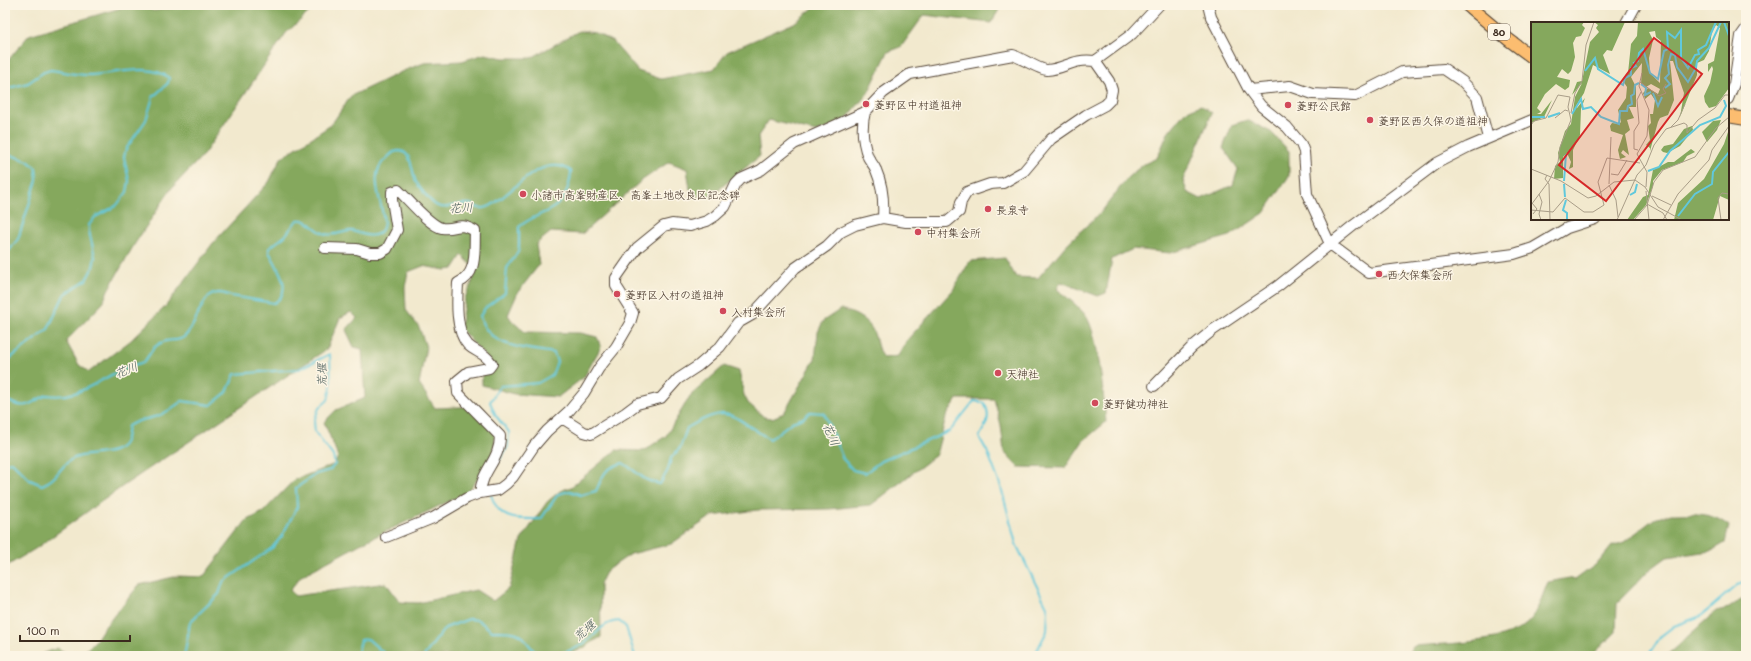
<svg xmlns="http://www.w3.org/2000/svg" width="1751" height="661" viewBox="0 0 1751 661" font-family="Mali,'Klee One',sans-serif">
	<rect width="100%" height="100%" fill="#fcf5e5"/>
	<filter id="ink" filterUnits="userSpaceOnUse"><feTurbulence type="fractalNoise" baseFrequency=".025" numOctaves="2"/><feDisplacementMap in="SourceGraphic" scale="8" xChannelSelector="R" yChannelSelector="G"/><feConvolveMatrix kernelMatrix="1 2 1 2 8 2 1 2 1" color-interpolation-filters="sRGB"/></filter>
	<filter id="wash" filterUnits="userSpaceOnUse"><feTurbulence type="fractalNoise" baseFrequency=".012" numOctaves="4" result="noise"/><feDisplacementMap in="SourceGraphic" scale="16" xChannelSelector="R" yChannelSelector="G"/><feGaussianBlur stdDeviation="0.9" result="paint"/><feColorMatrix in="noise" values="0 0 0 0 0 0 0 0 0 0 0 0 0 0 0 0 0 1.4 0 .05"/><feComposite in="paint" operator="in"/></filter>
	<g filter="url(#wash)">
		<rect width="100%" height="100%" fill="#f2e9ce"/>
		<path fill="#85a85d" stroke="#60693e" d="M131 5H137L154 11 187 5H317L286 33 204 154 171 189 134 245 108 290 103 303 66 341 79 365 89 372 130 341 165 307 213 243 269 182 281 158 331 125 351 96 403 71 424 63 462 61 485 54 503 58H531L579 31 596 33 613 42 638 71 661 79 714 69 727 52 794 23 817 5H999L1000 8 991 23 924 15 901 47 888 52 868 93 843 123 816 132 769 120 758 136 760 156 709 197 695 196 690 189 687 169 669 162 641 181 582 234 551 232 536 244 539 265 518 292 508 315 513 322 525 332 581 333 597 337 601 347 584 377 558 397 514 394 482 385V376L490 362 460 328 465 298 477 271 462 255 453 269 445 270 423 266 408 272 405 287 406 310 419 327 426 347 419 384 435 408 481 406 492 421 495 438 493 461 466 493 364 542 301 576 290 590 295 596 386 583 400 602 418 603 476 590 493 601 509 588 521 540 547 502 560 491 571 487 616 450 643 451 666 436 690 396 724 366 739 371 744 395 748 403 764 417 772 418 784 413 815 359 818 332 823 321 841 309C852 313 865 317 872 329 877 338 876 348 883 358L898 356 907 340 953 290 970 261 1005 258 1016 277 1038 278 1066 245 1102 211 1128 177 1144 164 1157 158 1168 133 1185 112 1201 105 1212 113 1183 180 1187 192 1201 199 1233 185 1238 169 1223 148 1232 125 1247 120 1271 132 1289 151V176L1264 213 1230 236 1170 253 1133 249 1112 259 1106 293 1098 296 1061 282 1057 289C1067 298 1079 306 1086 316 1098 333 1104 399 1106 422L1083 441 1065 468 1018 467 1004 452 1001 425 994 399H957L946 417 936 455 871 505 829 509 758 510 712 516 671 544 631 554 607 570 600 584 601 637C593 641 585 648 577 651 556 661 501 657 478 653L474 656H73L83 653 96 640 103 629 139 585 178 576 203 577 246 521 263 512 294 480 335 464 338 456 324 422 336 410 365 398 362 349 354 347 346 330 357 318 351 312 340 318 327 349 126 484 35 549 5 567V64L29 35Z
			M1671 514C1694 514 1710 511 1729 526L1725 543 1711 551 1667 557 1648 571 1617 603 1616 632 1591 656H1405L1414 646C1445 643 1513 645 1532 618 1539 608 1543 593 1548 582L1569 578 1575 580 1598 563 1612 546 1624 542 1654 519Z
			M1746 596V656H1666L1716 611 1729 608Z
			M57 648 72 656H38Z"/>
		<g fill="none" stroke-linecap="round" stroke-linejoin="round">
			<path stroke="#60c8dc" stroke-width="2" d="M5 89 28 83 44 72 50 70C62 71 74 75 87 75 111 75 150 62 169 78L168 83 153 97 146 120 126 149 124 157 129 181 127 192 116 206 95 217 89 225V231L95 257 93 267 86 280 64 295 48 329 8 360 5 366
				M5 153 28 161 36 168 37 180 18 239 5 256
				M5 366 6 393 8 401C28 411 30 402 47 395 77 400 97 381 123 369 129 366 137 364 144 362 150 355 153 345 163 342 169 339 178 342 184 337 201 324 199 281 231 296L274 303C294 291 278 268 269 252V248L285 236 297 220C310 218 314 231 326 234 335 237 344 230 352 231 361 233 371 239 379 233 396 221 360 178 387 158 389 156 392 153 394 152 413 146 411 172 416 182 420 188 426 196 431 201 444 215 455 201 470 204 473 205 476 207 479 208 501 213 536 147 571 171 571 177 570 181 568 187 560 214 537 211 519 227V245L518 252 507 268 505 293 485 308 480 316C488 349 527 348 554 353L557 362 552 375 538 383 500 386 490 402 496 416 509 432 508 447 493 470
				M5 463 12 462 30 480 42 485C58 478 57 471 69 461 83 450 118 459 125 441 127 437 127 431 128 426 141 418 141 421 154 417 165 415 173 407 182 401L211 405 227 392 235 374 299 369 330 354 331 387 328 400 319 408 314 421 315 432 333 456 335 464 330 470 316 474 296 488 297 507 282 536 272 548 223 582 219 594 190 622 185 652 182 656
				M491 495C500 522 516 519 541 519L558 494 570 491 581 495 596 491C604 474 603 469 623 463 638 472 642 481 660 484L668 470 671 458 680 448 687 428C733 400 732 419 770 439L792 422 803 418 810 412 824 413 843 459 853 470 865 473 881 461 950 431 974 401 984 403C992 416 986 425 979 437L987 451 1001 487 1016 544 1048 609 1047 631 1034 656
				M295 656 298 653 305 651 312 656
				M357 656 361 640 368 639 387 656
				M424 656 445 628 469 619 478 620 492 631C523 630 519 633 538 656
				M545 656C560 654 574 651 586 642 599 633 602 622 619 621L626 627 635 656
				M1648 656 1661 636 1674 626 1701 616 1737 585 1746 582"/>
		</g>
	</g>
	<g filter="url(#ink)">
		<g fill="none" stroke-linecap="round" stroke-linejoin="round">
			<g stroke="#564738" stroke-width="12">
				<path id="minor" d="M1208 5 1211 17 1249 90 1261 106 1287 127 1301 144 1304 152 1307 194 1330 244 1369 273 1514 254 1533 248 1567 228 1595 219
					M1626 23 1636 5
					M1249 90 1290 86 1313 94 1355 96 1402 72 1444 69 1463 82 1477 97 1488 138
					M1728 99 1734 84 1741 36 1746 29
					M865 112C861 127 862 141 868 157 870 161 874 165 876 170 883 186 884 202 883 218
					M325 248 357 249 370 253H380L387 249 397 230 392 200V192L398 190C408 199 430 226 442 228 458 230 457 221 475 231 474 251 478 274 458 283 457 300 455 331 468 345 476 353 485 352 492 364L489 368 468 372 457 381 458 393 500 436C500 461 482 469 480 493
					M1154 386 1192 347 1213 330 1278 286 1354 225 1437 163 1468 147 1532 120
					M562 418 584 432 591 434 625 413 637 404 661 398 678 379 698 366 720 347 738 323 752 315 795 268 827 246 841 232 855 225 883 218 906 222H947L959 212 961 202 967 192 990 184 1003 183 1024 171 1051 139 1086 115 1105 105 1110 100 1112 90 1109 81 1095 61
					M386 537 433 518 467 498 480 493 498 490 506 484 513 477 534 446 547 431 569 411 584 393 599 368 616 347 630 323 633 313 616 286V278L637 248 664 226 672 224 690 226 707 221 715 216 725 207 736 184 741 179 761 170 794 144 865 112 883 93 910 74 1013 55C1021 58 1040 70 1047 70 1066 69 1072 58 1095 61L1132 34 1159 5"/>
			</g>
			<g stroke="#564738" stroke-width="14">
				<path id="major" d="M1467 5 1509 40 1532 57
					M1728 116 1746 119"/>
			</g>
			<use href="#minor" stroke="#fff" stroke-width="10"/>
			<use href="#major" stroke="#fcbd6f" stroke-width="12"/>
		</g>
	</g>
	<g fill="#d1495b" stroke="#fcf5e5" stroke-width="1.5">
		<circle cx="866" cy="104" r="4"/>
		<circle cx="1288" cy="105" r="4"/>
		<circle cx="1370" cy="120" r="4"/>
		<circle cx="523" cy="194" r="4"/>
		<circle cx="988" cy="209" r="4"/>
		<circle cx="918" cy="232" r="4"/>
		<circle cx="1379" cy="274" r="4"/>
		<circle cx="617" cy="294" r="4"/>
		<circle cx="723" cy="311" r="4"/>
		<circle cx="998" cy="373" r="4"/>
		<circle cx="1095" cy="403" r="4"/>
	</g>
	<g text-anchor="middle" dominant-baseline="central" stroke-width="3" stroke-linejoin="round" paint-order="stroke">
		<rect fill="#fcf5e5" stroke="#75675a" stroke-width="1" x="1488" y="24" width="22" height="16" rx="3"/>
		<g font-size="10" font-weight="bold" fill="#3b2a1e">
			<text x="1499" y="32">80</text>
		</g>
		<g font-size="11" fill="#3b2a1e" stroke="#fcf5e5" text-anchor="start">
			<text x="874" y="104">菱野区中村道祖神</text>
			<text x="1296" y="105">菱野公民館</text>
			<text x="1378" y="120">菱野区西久保の道祖神</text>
			<text x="531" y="194">小諸市高峯財産区、高峯土地改良区記念碑</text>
			<text x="996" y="209">長泉寺</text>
			<text x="926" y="232">中村集会所</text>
			<text x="1387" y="274">西久保集会所</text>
			<text x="625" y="294">菱野区入村の道祖神</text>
			<text x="731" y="311">入村集会所</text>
			<text x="1006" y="373">天神社</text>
			<text x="1103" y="403">菱野健功神社</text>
		</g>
		<g font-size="12" font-style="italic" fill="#465957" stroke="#fcf5e5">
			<text transform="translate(461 207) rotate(-3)">花川</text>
			<text transform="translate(126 369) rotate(-22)">花川</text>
			<text transform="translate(321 375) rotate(-90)">荒堰</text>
			<text transform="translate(832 434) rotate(67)">花川</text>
			<text transform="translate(584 630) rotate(-40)">荒堰</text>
		</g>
	</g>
	<g transform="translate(1531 22)">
		<rect width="198" height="198" fill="#f2e9ce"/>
		<path d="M0 0H53L51 3 54 6 50 14 45 15 42 21 44 35 40 49 37 52 31 47 26 55 39 58 38 65 34 68 25 62 14 72 6 86 10 90 6 92H10L21 78 13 95 0 101ZM63 0H94L81 29 76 28 72 33 79 52 62 43 53 71 45 84 46 86 54 76 50 87 49 113 42 128V145L38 147 40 140 36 131 32 135V156L23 157 24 144 29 140 27 131 34 109 40 102 44 75 51 61 41 73 46 60 51 59 59 20 68 10 65 6 67 3ZM107 0H198V66L185 84 178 86 174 80 173 74 179 61 182 47 181 44 177 50V42L183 39 189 6 185 3 181 9 178 29 173 38 166 41V53L149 95 153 71 142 39H139L143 78 137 93 129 96 127 100 119 129V126L115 123 119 118 117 104 120 101 119 92H122L124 78 120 72 114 77 112 71 117 66 127 72 129 67 120 62 115 65 110 63 111 41 100 55 105 65V85H98L103 96 96 98 99 108 94 112 98 133 92 128 90 131 95 135 89 137 87 128 92 113 80 109 79 104 81 101 88 102 90 100 87 88 95 76 96 65 92 59 97 51 100 22 106 14ZM124 9 125 15 130 19 129 61 119 51 118 36 122 18 118 10ZM190 98 186 108 176 120 171 110 182 99ZM161 104 162 108 149 124 136 131 132 130 130 128 133 124 142 122 153 107ZM198 107V178L189 174 182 198H143L147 181 173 157 193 122ZM160 127 164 130 156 134 152 140 131 148 122 159V164L115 183 102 198H96L112 175 117 173 122 148 137 140H143Z" fill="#85a85d" fill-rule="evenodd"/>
		<path fill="none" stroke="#60c8dc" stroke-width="2" d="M193 0 198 14M54 49 64 36 67 47 92 63 94 56 100 53V46L105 44 103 41 107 39 108 31 112 27 119 51 127 57 133 29 137 27 136 10 144 16 150 8V36L157 46 164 33 168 32 167 28 175 23 185 0M110 62 115 66 114 73 120 70M134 66 139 62 134 56 138 52 137 43 140 32 144 33 146 45 157 60 165 46 166 39 178 26 190 0M122 71 127 84 131 75M41 92 50 77 52 87 60 85 70 95 88 102 89 89H96L97 84 101 82 100 74 103 72 104 63 108 61M0 95H14M17 95 29 91M117 149 128 145 139 129 169 103 189 95 195 84 193 78M33 159 35 132M33 162 34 175M99 173 104 170 106 162M35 178 32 188 36 191V198M147 194 164 172 181 162 182 150 198 130"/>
		<path fill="none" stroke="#a99d88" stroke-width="1" d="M111 51 108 64 118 88 116 114 106 132 116 150 115 165M109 60 128 74 135 71 132 67 135 62M40 91 44 71 51 59 55 23 63 0M24 96 34 88 37 89M0 103 3 99 15 96 27 73 39 75 37 85 40 98 29 125 27 140 18 159 0 183M140 105 147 98 154 82M107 128 103 127V109L108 101 106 78 110 70M0 147 30 159 57 176 65 174 83 160 104 158 114 165 127 185 151 198M80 152 87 153 96 138M16 153 14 157 18 162 19 198M78 162 80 115M78 163 85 178 87 195M115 169 118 198M8 172 11 180 8 192 10 198M121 174 140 183M1 181 6 187 2 192M116 182 132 191 136 198M0 188 22 190 34 176 53 190H62L73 183 67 160 76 136 109 141M86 198 106 153 115 143 123 123 135 107 153 101 156 103V111L167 98 184 86 194 73H198M103 198 116 183 123 160 132 148 164 135 185 106 198 95M132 198 147 172 178 138 181 128 198 104M190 198 187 176 191 171 198 172"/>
		<path fill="#d62828" fill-opacity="0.15" stroke="#d62828" stroke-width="2" d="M123 16 171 52 75 179 28 143Z"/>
		<rect width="198" height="198" fill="none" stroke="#3b2a1e" stroke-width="2"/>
	</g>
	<rect width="1751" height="661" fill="none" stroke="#fcf5e5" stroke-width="20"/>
	<path d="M20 635v6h110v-6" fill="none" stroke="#3b2a1e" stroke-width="2"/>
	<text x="26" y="635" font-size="12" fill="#3b2a1e" stroke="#fcf5e5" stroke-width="3" paint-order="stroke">100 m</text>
</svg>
